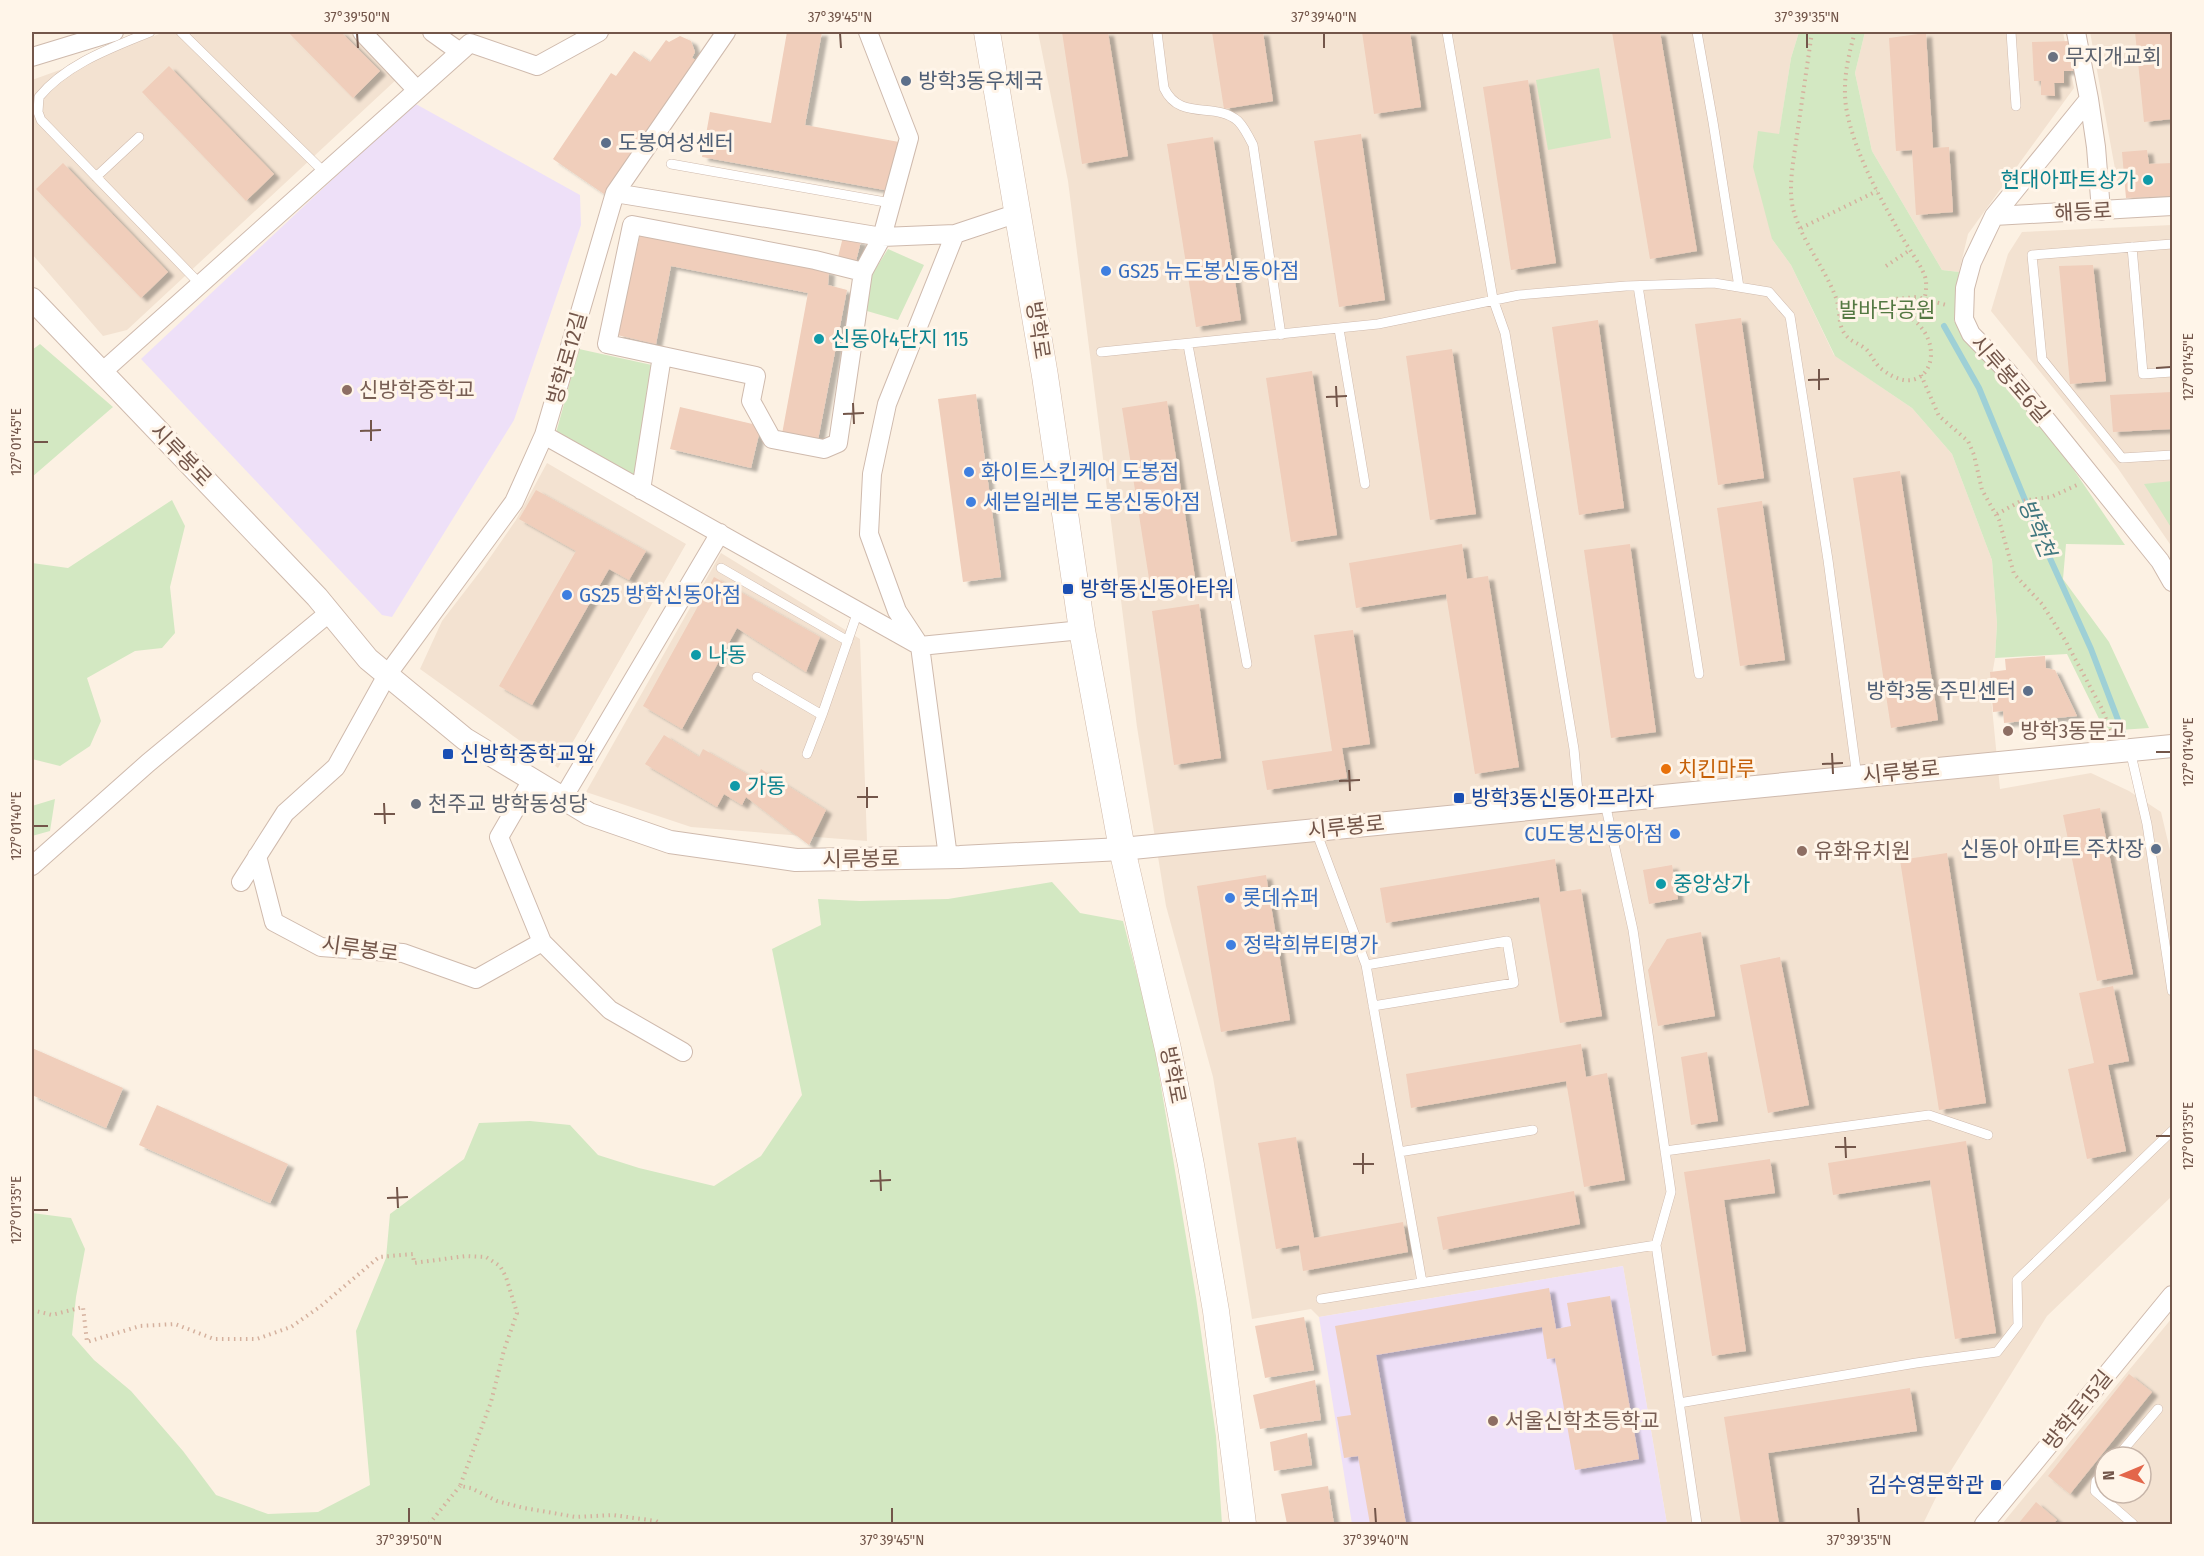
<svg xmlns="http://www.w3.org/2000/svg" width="2204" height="1556" viewBox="0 0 2204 1556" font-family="'Fira Sans Condensed','Noto Sans KR',sans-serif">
	<defs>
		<filter id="shadow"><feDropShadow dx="6" dy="4" stdDeviation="1.5" flood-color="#0004"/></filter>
	</defs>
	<rect width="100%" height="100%" fill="#fcf1e3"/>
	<path fill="#f3e2d1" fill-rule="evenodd" d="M165 32H350L398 78 127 330 103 336 32 254V80Z
		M1038 32H1799L1791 58 1779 135 1772 239 1791 265 1834 355 1912 408 1952 454 1992 560 1997 624 1995 658 1990 687 2000 789 2091 773 2129 791 2161 812 2172 859V1196L2047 1316 1942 1485 1923 1524H1667L1623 1266 1319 1317 1311 1309 1252 1319 1213 1077 1166 906 1137 727 1068 181Z
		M1865 32H2063L2074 88 1968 234 1959 272 1942 270 1872 151 1855 73Z
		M2090 32H2172V181L2118 185Z
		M2172 225V547L2117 467 1991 311 2008 254 2022 232Z
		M547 463 686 544 558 768 420 669 442 621 482 569 516 520Z
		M721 553 860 639 867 841 691 827 586 792Z
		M2172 1318V1524H2002ZM2105 1457H2141V1493H2105Z"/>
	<path fill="#eee0f8" d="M414 103 580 195 581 225 514 420 392 617 382 615 141 359Z
		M1623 1266 1667 1524H1352L1319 1317Z"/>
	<path fill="#d3e8c2" d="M1799 32H1865L1855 73 1872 151 1942 270 1959 272 1954 321 2065 457 2125 545 2066 544 2063 579 2109 642 2149 728 2105 731 2067 654 1995 658 1997 624 1992 560 1952 454 1912 408 1835 356 1791 265 1772 239 1753 167 1758 131 1779 134 1791 58Z
		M1599 68 1611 138 1548 150 1536 80Z
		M888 249 924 265 898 320 867 311 871 276Z
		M40 344 113 407 32 477V350Z
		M579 349 652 365 634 477 556 433Z
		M2172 481V529L2144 484Z
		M172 500 185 526 170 587 175 633 162 648 135 651 87 678 101 721 90 746 60 766 32 759V563L68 568Z
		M55 799 50 831 32 836V806Z
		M1052 882 1080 913 1123 921 1152 1032 1196 1297 1216 1436 1222 1524H32V1213L71 1218 85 1249 76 1297 72 1335 94 1360 131 1391 183 1451 216 1495 268 1514 318 1512 370 1485 356 1331 386 1258 390 1214 464 1159 479 1123 530 1121 570 1125 598 1155 639 1168 714 1186 761 1156 802 1095 772 949 821 925 818 899 860 901 948 899Z"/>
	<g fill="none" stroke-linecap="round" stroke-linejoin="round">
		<path stroke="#9ed0d6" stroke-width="6" d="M1944 326 1979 388 2039 534 2091 649 2123 733"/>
	</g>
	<path fill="#f0cebb" filter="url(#shadow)" d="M288 32H341L380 71 353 98Z
		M787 32H822L805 125 899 142 890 191 702 157 710 112 771 123Z
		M1062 32H1108L1128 156 1082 164Z
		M1212 32H1263L1273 101 1224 109Z
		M1362 32H1410L1421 107 1374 114Z
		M1612 32H1660L1697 251 1650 259Z
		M2135 32H2172V119L2144 122Z
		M1926 33 1933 148 1949 147 1953 212 1916 215 1912 150 1896 151 1889 38Z
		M680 36 691 41 695 52 692 58 696 60 604 194 553 159 611 73 616 76 634 51 650 62 666 40 669 42Z
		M2073 41 2076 71H2064V83H2054L2055 96 2041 95V81H2034L2032 42Z
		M169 66 274 174 246 201 142 92Z
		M1528 80 1556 263 1511 270 1483 87Z
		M1361 134 1385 300 1339 307 1314 141Z
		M1213 137 1241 320 1196 327 1167 144Z
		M2147 150 2149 164 2172 163V196L2126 198 2122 152Z
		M63 163 168 272 141 298 36 189Z
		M640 235 829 271 828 285 847 290 818 440 782 434 808 293 671 266 656 344 617 335Z
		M843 237 861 241 856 261 838 257Z
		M2093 265 2106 381 2070 384 2059 266Z
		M1741 318 1764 478 1718 485 1695 324Z
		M1598 320 1624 508 1579 515 1552 327Z
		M1452 349 1476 514 1430 520 1406 356Z
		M1312 371 1337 535 1291 542 1266 378Z
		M2172 392V429L2113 432 2110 395Z
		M976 394 1001 577 963 582 938 399Z
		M1167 401 1196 584 1151 591 1122 408Z
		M680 407 761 426 751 468 670 449Z
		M1900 471 1938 720 1891 728 1853 478Z
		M536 490 646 551 629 580 609 569 532 705 499 686 576 551 519 519Z
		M1762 501 1785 660 1740 666 1717 508Z
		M1462 544 1467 579 1488 576 1519 767 1475 774 1446 594 1356 608 1349 563Z
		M1630 544 1656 732 1611 738 1584 550Z
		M714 577 820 637 806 672 737 628 682 729 643 706Z
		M1199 604 1221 758 1174 765 1152 611Z
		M1353 630 1370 744 1342 748 1347 778 1267 790 1262 761 1332 751 1314 635Z
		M2045 656 2046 668 2055 670 2077 716 2004 723 2003 711 1993 712 1990 672 2006 670 2005 659Z
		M664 735 699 757 703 749 756 779 761 769 826 810 809 845 746 797 742 805 724 794 717 807 645 764Z
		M2100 808 2133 974 2097 981 2063 815Z
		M1947 853 1986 1103 1939 1110 1900 860Z
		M1555 859 1560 892 1581 889 1602 1016 1560 1023 1539 897 1386 923 1380 888Z
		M1672 865 1678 899 1649 904 1643 870Z
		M1266 875 1290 1020 1221 1032 1197 886Z
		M1701 932 1715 1016 1658 1026 1648 970 1667 939Z
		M1780 957 1809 1105 1768 1113 1740 965Z
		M2113 986 2129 1061 2108 1065 2126 1151 2087 1159 2068 1069 2094 1063 2079 993Z
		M1581 1044 1586 1077 1607 1073 1625 1180 1584 1187 1566 1081 1411 1108 1406 1074Z
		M32 1048 123 1088 106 1128 32 1095Z
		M1707 1052 1718 1121 1691 1125 1681 1057Z
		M157 1105 288 1164 270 1203 139 1145Z
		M1296 1137 1314 1238 1403 1222 1408 1252 1303 1271 1299 1245 1276 1249 1258 1143Z
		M1966 1141 1996 1333 1955 1339 1930 1180 1833 1195 1828 1163Z
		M1770 1159 1775 1193 1724 1200 1746 1351 1712 1356 1684 1172Z
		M1574 1191 1580 1224 1443 1250 1437 1217Z
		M1549 1288 1556 1329 1571 1326 1567 1303 1610 1296 1639 1459 1575 1470 1555 1358 1547 1359 1542 1327 1376 1355 1406 1524H1370L1358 1456 1344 1458 1337 1417 1351 1415 1335 1326Z
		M1304 1317 1314 1370 1265 1378 1255 1326Z
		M2129 1374 2152 1392 2070 1494 2048 1476Z
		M1315 1380 1321 1420 1260 1429 1253 1395Z
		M1910 1388 1917 1431 1768 1453 1779 1524H1741L1724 1417Z
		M1307 1433 1312 1465 1274 1471 1270 1442Z
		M1328 1486 1334 1524H1287L1281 1494Z
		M2036 1502 2057 1520 2053 1524H2018Z"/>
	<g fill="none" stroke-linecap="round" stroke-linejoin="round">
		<g stroke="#cfbaad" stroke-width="10">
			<path id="service" d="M150 32C111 48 66 64 39 97L38 112 41 120 200 284
				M181 32 324 172
				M1157 32 1164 88C1180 122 1215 101 1238 121 1244 127 1249 137 1253 145L1281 335
				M1447 32 1493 299 1505 333 1574 749 1579 803
				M1697 32 1713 122 1739 287
				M2011 32 2016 106
				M671 164 891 203
				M96 177 139 137
				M2172 244 2032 255 2042 359 2122 458 2172 455
				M2132 247 2143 374 2172 372
				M1638 286 1699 674
				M1339 329 1365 484
				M1188 345 1247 664
				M1101 352 1378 324 1519 295 1626 286 1714 283 1769 292 1790 316 1828 560 1857 777
				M721 568 848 641
				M757 677 822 715 858 611
				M2130 750 2147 824 2172 991
				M807 754 822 715
				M1605 803 1633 930 1671 1192 1656 1245 1697 1524
				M1316 831 1366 965 1422 1282
				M1366 965 1507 941 1514 983 1373 1006
				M1665 1151 1929 1115 1988 1135
				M1399 1152 1533 1130
				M1321 1299 1656 1245
				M1679 1403 1916 1363 1997 1352 2018 1325 2017 1280 2172 1131
				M2117 1457 2158 1409
				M2105 1470 2096 1481 2095 1491 2133 1524"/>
		</g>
		<g stroke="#cfbaad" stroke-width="20">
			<path id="minor" d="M362 32 416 89
				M432 32 460 52 470 43 537 66 599 32
				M2076 32 2089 99 1994 216 1972 262 1965 288 1964 319 1971 334 2007 371 2160 561 2172 582
				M32 57 114 32
				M2089 99 2096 147 2101 211
				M615 193 882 237 955 234 1018 213
				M1994 216 2172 206
				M863 272 815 260 632 225 607 344 756 376 751 401 772 439 824 449 838 443 863 272 882 237 909 138 868 32
				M101 373 460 52
				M544 435 920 646 1082 630
				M641 490 662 356
				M532 780 499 837 542 942 610 1010 683 1052
				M563 798 720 533
				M257 856 274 922 321 947 403 953 476 979 542 942
				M948 857 920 646 897 611 869 534 872 474 887 404 955 234
				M32 866 148 763 330 612
				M241 882 285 813 336 767 387 675 514 502 544 435 615 193 726 32
				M1984 1524 2172 1295"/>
		</g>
		<g stroke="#cfbaad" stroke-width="24">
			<path id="tertiary" d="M32 299 317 597 368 659 465 739 589 814 670 842 796 860 960 857 1122 849 2172 746"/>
		</g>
		<g stroke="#d1baaa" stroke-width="27">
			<path id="secondary" d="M987 32 1045 376 1082 630 1122 849 1168 1049 1191 1165 1216 1311 1243 1524"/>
		</g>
		<path stroke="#d5b19e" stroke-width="4" stroke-dasharray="1.5 4.5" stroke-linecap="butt" d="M1812 32C1807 66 1802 101 1797 135 1794 158 1787 190 1794 212 1803 243 1825 268 1836 298 1840 308 1838 319 1842 329 1847 341 1857 342 1866 349 1872 355 1875 365 1883 370 1931 407 1955 334 1897 310L1895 299
			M1855 32C1847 60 1841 88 1848 117 1858 160 1881 199 1902 237 1908 248 1925 270 1926 281 1927 295 1923 309 1912 318
			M1801 228 1877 191
			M1886 266 1910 250
			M1839 316 1895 299 1917 297 1946 305
			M1921 375 1939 416 1968 441 1974 455 1982 490 1999 520 2014 574 2042 604 2065 640 2101 707 2111 731
			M1997 514 2021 501 2051 497 2077 485
			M32 1310 52 1315 83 1307 87 1342 140 1326 175 1324 214 1339H257L291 1327 321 1306 379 1257 413 1254 414 1263 466 1256 486 1257 500 1266 506 1277 517 1313 504 1350 491 1402 460 1486 471 1488 497 1501 524 1508 576 1517 613 1515 656 1521 661 1524
			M429 1524 460 1486"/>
		<use href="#service" stroke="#fff" stroke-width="9"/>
		<use href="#minor" stroke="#fff" stroke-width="18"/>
		<use href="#tertiary" stroke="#fff" stroke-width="22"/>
		<use href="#secondary" stroke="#fff" stroke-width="26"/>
	</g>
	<path fill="none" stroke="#73564a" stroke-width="2" d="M357 33 358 48M840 33 841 48M1324 33V48M1807 33V48M2156 368 2171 367M1819 369V390M1808 380 1829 379M1336 386 1337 407M1326 397 1347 396M853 403 854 424M843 414 864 413M371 420V441M360 431 381 430M33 442H48M2156 752H2171M1832 753 1833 774M1822 764 1843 763M1349 770 1350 791M1339 781 1360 780M867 787V808M857 797H878M384 803 385 824M374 814H395M33 826H48M2156 1136H2171M1845 1137 1846 1158M1835 1147H1856M1363 1153V1174M1353 1164H1374M880 1170 881 1191M870 1181 891 1180M397 1187 398 1208M387 1198 408 1197M33 1210H48M409 1508V1523M892 1508V1523M1375 1508 1376 1523M1858 1508 1859 1523"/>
	<g fill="#6b7280" stroke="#fff5e9" stroke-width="2">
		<circle cx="2053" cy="57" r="6"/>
		<circle cx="416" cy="804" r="6"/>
	</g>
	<g fill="#5c6f8a" stroke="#fff5e9" stroke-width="2">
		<circle cx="906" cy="81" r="6"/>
		<circle cx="606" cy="143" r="6"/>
		<circle cx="2028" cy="691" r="6"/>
		<circle cx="2156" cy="849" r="6"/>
	</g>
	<g fill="#0f9aa8" stroke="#fff5e9" stroke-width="2">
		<circle cx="2148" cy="180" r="6"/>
		<circle cx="819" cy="339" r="6"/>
		<circle cx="696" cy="655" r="6"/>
		<circle cx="735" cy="786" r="6"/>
		<circle cx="1661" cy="884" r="6"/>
	</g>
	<g fill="#3f7fe0" stroke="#fff5e9" stroke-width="2">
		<circle cx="1106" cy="271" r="6"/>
		<circle cx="969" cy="472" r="6"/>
		<circle cx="971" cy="502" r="6"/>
		<circle cx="567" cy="595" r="6"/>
		<circle cx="1675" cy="834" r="6"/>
		<circle cx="1230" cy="898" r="6"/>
		<circle cx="1231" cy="945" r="6"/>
	</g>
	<g fill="#8d6e63" stroke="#fff5e9" stroke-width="2">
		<circle cx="347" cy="390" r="6"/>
		<circle cx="2008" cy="731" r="6"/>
		<circle cx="1802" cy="851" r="6"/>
		<circle cx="1493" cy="1421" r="6"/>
	</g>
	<g fill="#1a4fb4" stroke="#fff5e9" stroke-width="2">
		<rect x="1062" y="583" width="12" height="12" rx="3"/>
		<rect x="442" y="748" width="12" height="12" rx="3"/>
		<rect x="1453" y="792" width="12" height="12" rx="3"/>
		<rect x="1990" y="1479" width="12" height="12" rx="3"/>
	</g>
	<circle fill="#e8710a" stroke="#fff5e9" stroke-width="2" cx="1666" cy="769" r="6"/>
	<g text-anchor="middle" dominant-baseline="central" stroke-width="6" stroke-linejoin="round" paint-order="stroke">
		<g font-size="21" fill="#5b616d" stroke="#fff5e9" text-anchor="start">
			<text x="2065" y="57">무지개교회</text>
			<text x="428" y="804">천주교 방학동성당</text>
		</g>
		<g font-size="21" fill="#4e5e75" stroke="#fff5e9" text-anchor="start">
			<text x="918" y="81">방학3동우체국</text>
			<text x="618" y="143">도봉여성센터</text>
			<text x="2016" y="691" text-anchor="end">방학3동 주민센터</text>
			<text x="2144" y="849" text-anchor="end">신동아 아파트 주차장</text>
		</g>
		<g font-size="21" fill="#0d838f" stroke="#fff5e9" text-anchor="start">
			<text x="2136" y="180" text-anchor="end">현대아파트상가</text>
			<text x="831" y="339">신동아4단지 115</text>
			<text x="708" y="655">나동</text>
			<text x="747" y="786">가동</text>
			<text x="1673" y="884">중앙상가</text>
		</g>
		<g font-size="21" fill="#73564a" stroke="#fff5e9">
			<text transform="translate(2083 212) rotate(-3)">해등로</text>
			<text transform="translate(1038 330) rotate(81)">방학로</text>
			<text transform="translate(567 358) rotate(-74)">방학로12길</text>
			<text transform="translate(2010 379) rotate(49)">시루봉로6길</text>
			<text transform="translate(181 455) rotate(46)">시루봉로</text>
			<text transform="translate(1901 772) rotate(-6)">시루봉로</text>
			<text transform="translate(1346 827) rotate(-6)">시루봉로</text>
			<text transform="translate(861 859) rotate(-1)">시루봉로</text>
			<text transform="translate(360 949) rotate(8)">시루봉로</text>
			<text transform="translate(1173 1075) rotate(79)">방학로</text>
			<text transform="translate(2078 1410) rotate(-51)">방학로15길</text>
		</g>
		<g font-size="21" fill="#366cbe" stroke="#fff5e9" text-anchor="start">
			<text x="1118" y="271">GS25 뉴도봉신동아점</text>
			<text x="981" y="472">화이트스킨케어 도봉점</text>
			<text x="983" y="502">세븐일레븐 도봉신동아점</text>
			<text x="579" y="595">GS25 방학신동아점</text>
			<text x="1663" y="834" text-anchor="end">CU도봉신동아점</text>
			<text x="1242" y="898">롯데슈퍼</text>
			<text x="1243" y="945">정락희뷰티명가</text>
		</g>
		<g font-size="21" fill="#547842" stroke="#fff5e9">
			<text x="1887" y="310">발바닥공원</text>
		</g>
		<g font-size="21" fill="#785e54" stroke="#fff5e9" text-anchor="start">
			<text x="359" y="390">신방학중학교</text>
			<text x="2020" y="731">방학3동문고</text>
			<text x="1814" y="851">유화유치원</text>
			<text x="1505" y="1421">서울신학초등학교</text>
		</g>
		<g font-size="21" fill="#164399" stroke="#fff5e9" text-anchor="start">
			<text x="1080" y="589">방학동신동아타워</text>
			<text x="460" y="754">신방학중학교앞</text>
			<text x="1471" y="798">방학3동신동아프라자</text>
			<text x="1984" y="1485" text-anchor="end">김수영문학관</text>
		</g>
		<g font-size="21" fill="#c56008" stroke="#fff5e9" text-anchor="start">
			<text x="1678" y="769">치킨마루</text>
		</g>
		<g font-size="22" font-style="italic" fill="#41777f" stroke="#fff5e9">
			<text transform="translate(2037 528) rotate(67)">방학천</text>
		</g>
	</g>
	<rect width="2204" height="1556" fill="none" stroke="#fff5e9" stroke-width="66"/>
	<g transform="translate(2123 1475) rotate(268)"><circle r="28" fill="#fff5e9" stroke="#c7b5a9" stroke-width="1.5"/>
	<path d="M0-4.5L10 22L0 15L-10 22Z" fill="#e3664a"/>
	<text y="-9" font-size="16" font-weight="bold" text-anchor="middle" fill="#73564a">N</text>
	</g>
	<rect x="33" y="33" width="2138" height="1490" fill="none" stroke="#73564a" stroke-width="2"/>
	<g font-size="15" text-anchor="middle" fill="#73564a">
		<text x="357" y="22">37°39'50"N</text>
		<text x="840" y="22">37°39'45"N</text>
		<text x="1324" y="22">37°39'40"N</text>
		<text x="1807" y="22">37°39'35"N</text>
		<text transform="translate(2188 367) rotate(-90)" y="5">127°01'45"E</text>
		<text transform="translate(16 442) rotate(-90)" y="5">127°01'45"E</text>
		<text transform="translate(2188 752) rotate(-90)" y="5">127°01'40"E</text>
		<text transform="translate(16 826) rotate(-90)" y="5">127°01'40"E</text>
		<text transform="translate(2188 1136) rotate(-90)" y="5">127°01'35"E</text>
		<text transform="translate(16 1210) rotate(-90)" y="5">127°01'35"E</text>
		<text x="409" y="1545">37°39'50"N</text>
		<text x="892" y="1545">37°39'45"N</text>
		<text x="1376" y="1545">37°39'40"N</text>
		<text x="1859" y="1545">37°39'35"N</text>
	</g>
</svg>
